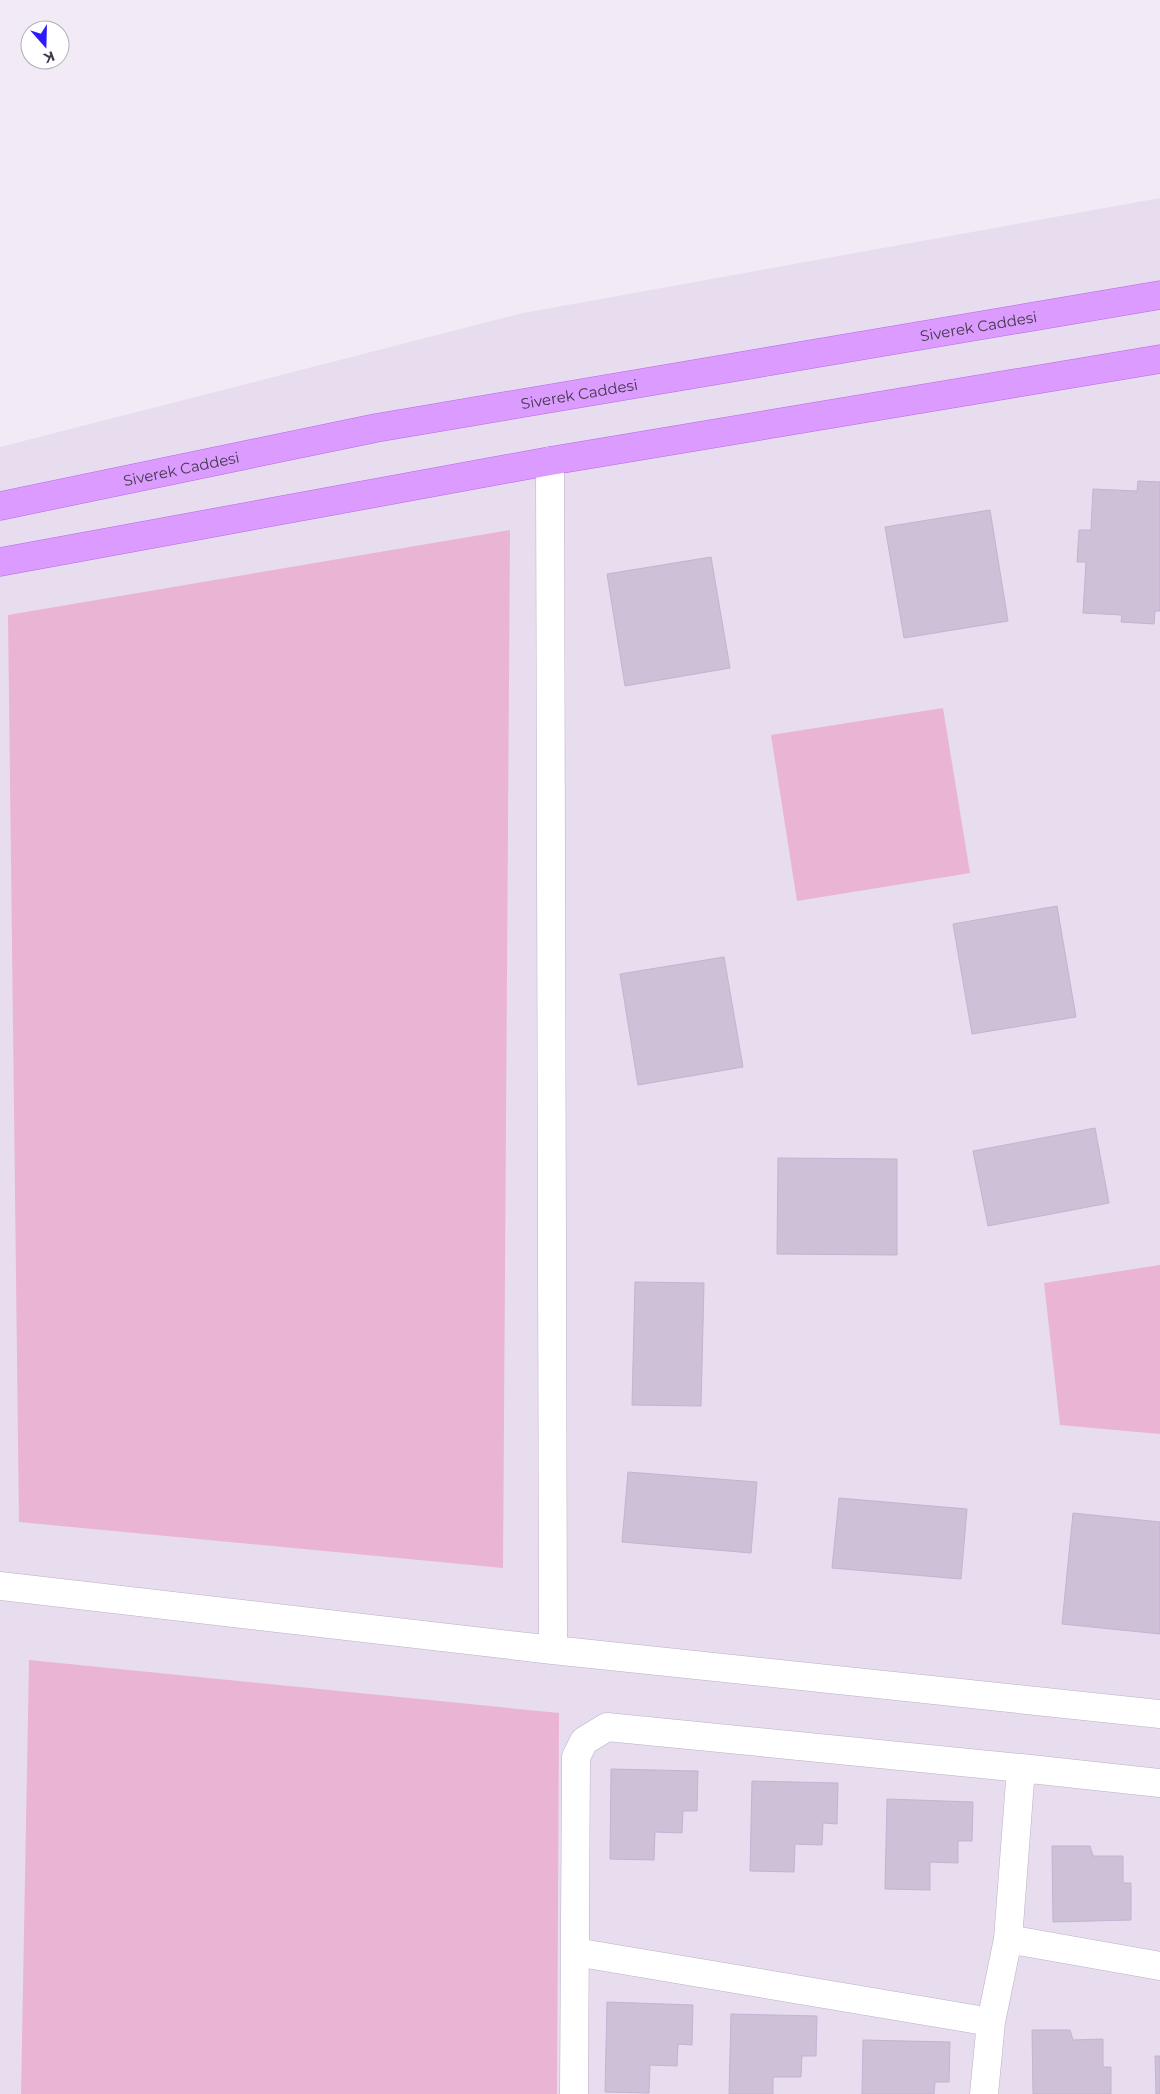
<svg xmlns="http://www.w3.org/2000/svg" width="1160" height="2094" viewBox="0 0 1160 2094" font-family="Montserrat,sans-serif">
	<rect width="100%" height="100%" fill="#f2ebf6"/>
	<path fill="#e7ddee" d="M1160 198V2094H0V447L523 313Z"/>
	<path fill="#eab4d5" d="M510 530 503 1568 19 1522 8 615Z
		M943 708 970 873 797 901 771 735Z
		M1160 1265V1434L1060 1425 1044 1283Z
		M29 1660 559 1713 557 2094H21Z"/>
	<path fill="#cdc0d7" stroke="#c4b3d2" d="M1138 481 1160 482V611H1155L1154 624 1121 622 1122 615 1083 613 1086 562H1077L1079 530H1091L1093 489 1137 491Z
		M990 510 1008 621 904 638 885 527Z
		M711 557 730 668 625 686 607 574Z
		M1057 906 1076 1017 972 1034 953 924Z
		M724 957 743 1067 638 1085 620 974Z
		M1095 1128 1109 1203 988 1226 973 1151Z
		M778 1158 897 1159V1255L777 1254Z
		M635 1282 704 1283 701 1406 632 1405Z
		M628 1472 757 1482 751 1553 622 1542Z
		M839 1498 967 1509 961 1579 832 1568Z
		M1073 1513 1160 1522V1634L1062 1624Z
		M611 1769 698 1771 697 1811H683L682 1833 655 1832 654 1860 610 1859Z
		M752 1781 838 1783 837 1824 823 1823 822 1845 795 1844 794 1872 750 1871Z
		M887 1799 973 1802 972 1841H958V1863L930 1862V1890L885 1889Z
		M1052 1846H1090L1093 1856H1123V1883H1131V1920L1053 1922Z
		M607 2002 693 2005 692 2045 678 2044 677 2066 650 2065 649 2093 605 2092Z
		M731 2014 817 2016 816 2056H802L801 2077H773V2094H729Z
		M1032 2030H1070L1073 2040 1103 2039V2067H1111V2094H1033Z
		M863 2040 950 2042 949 2082H935L934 2094H862Z
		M1155 2056H1160V2094H1156Z"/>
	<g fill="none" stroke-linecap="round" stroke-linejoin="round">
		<g stroke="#bcb0c4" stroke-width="29">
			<path id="minor" d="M550 461 553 1650
				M0 1586 553 1650 1160 1714
				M1021 1768 1160 1783
				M1008 1939 1160 1966
				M575 1952 991 2022
				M574 2094 576 1757 584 1741 607 1727 1021 1768 1008 1939 991 2022 984 2094"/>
		</g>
		<g stroke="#b769e6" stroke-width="29">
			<g id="major">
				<path id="s1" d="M0 506 376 428 1160 295"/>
				<path d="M0 562 550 461 1160 359"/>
			</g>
		</g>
		<use href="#minor" stroke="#fff" stroke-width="28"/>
		<use href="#major" stroke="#db9bff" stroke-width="28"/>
	</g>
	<g text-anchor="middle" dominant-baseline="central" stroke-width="5" stroke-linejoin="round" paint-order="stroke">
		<g font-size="15" fill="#42384a" stroke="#fff">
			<text stroke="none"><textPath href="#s1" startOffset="995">Siverek Caddesi</textPath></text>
			<text stroke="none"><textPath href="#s1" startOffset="590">Siverek Caddesi</textPath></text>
			<text stroke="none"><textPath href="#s1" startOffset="185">Siverek Caddesi</textPath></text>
		</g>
	</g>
	<g transform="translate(45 45) rotate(160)"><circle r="24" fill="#ffffff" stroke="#b3afb7"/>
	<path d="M0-4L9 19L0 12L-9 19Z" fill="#2d1bfc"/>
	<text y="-8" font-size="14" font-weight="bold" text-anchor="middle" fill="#42384a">K</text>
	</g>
</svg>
